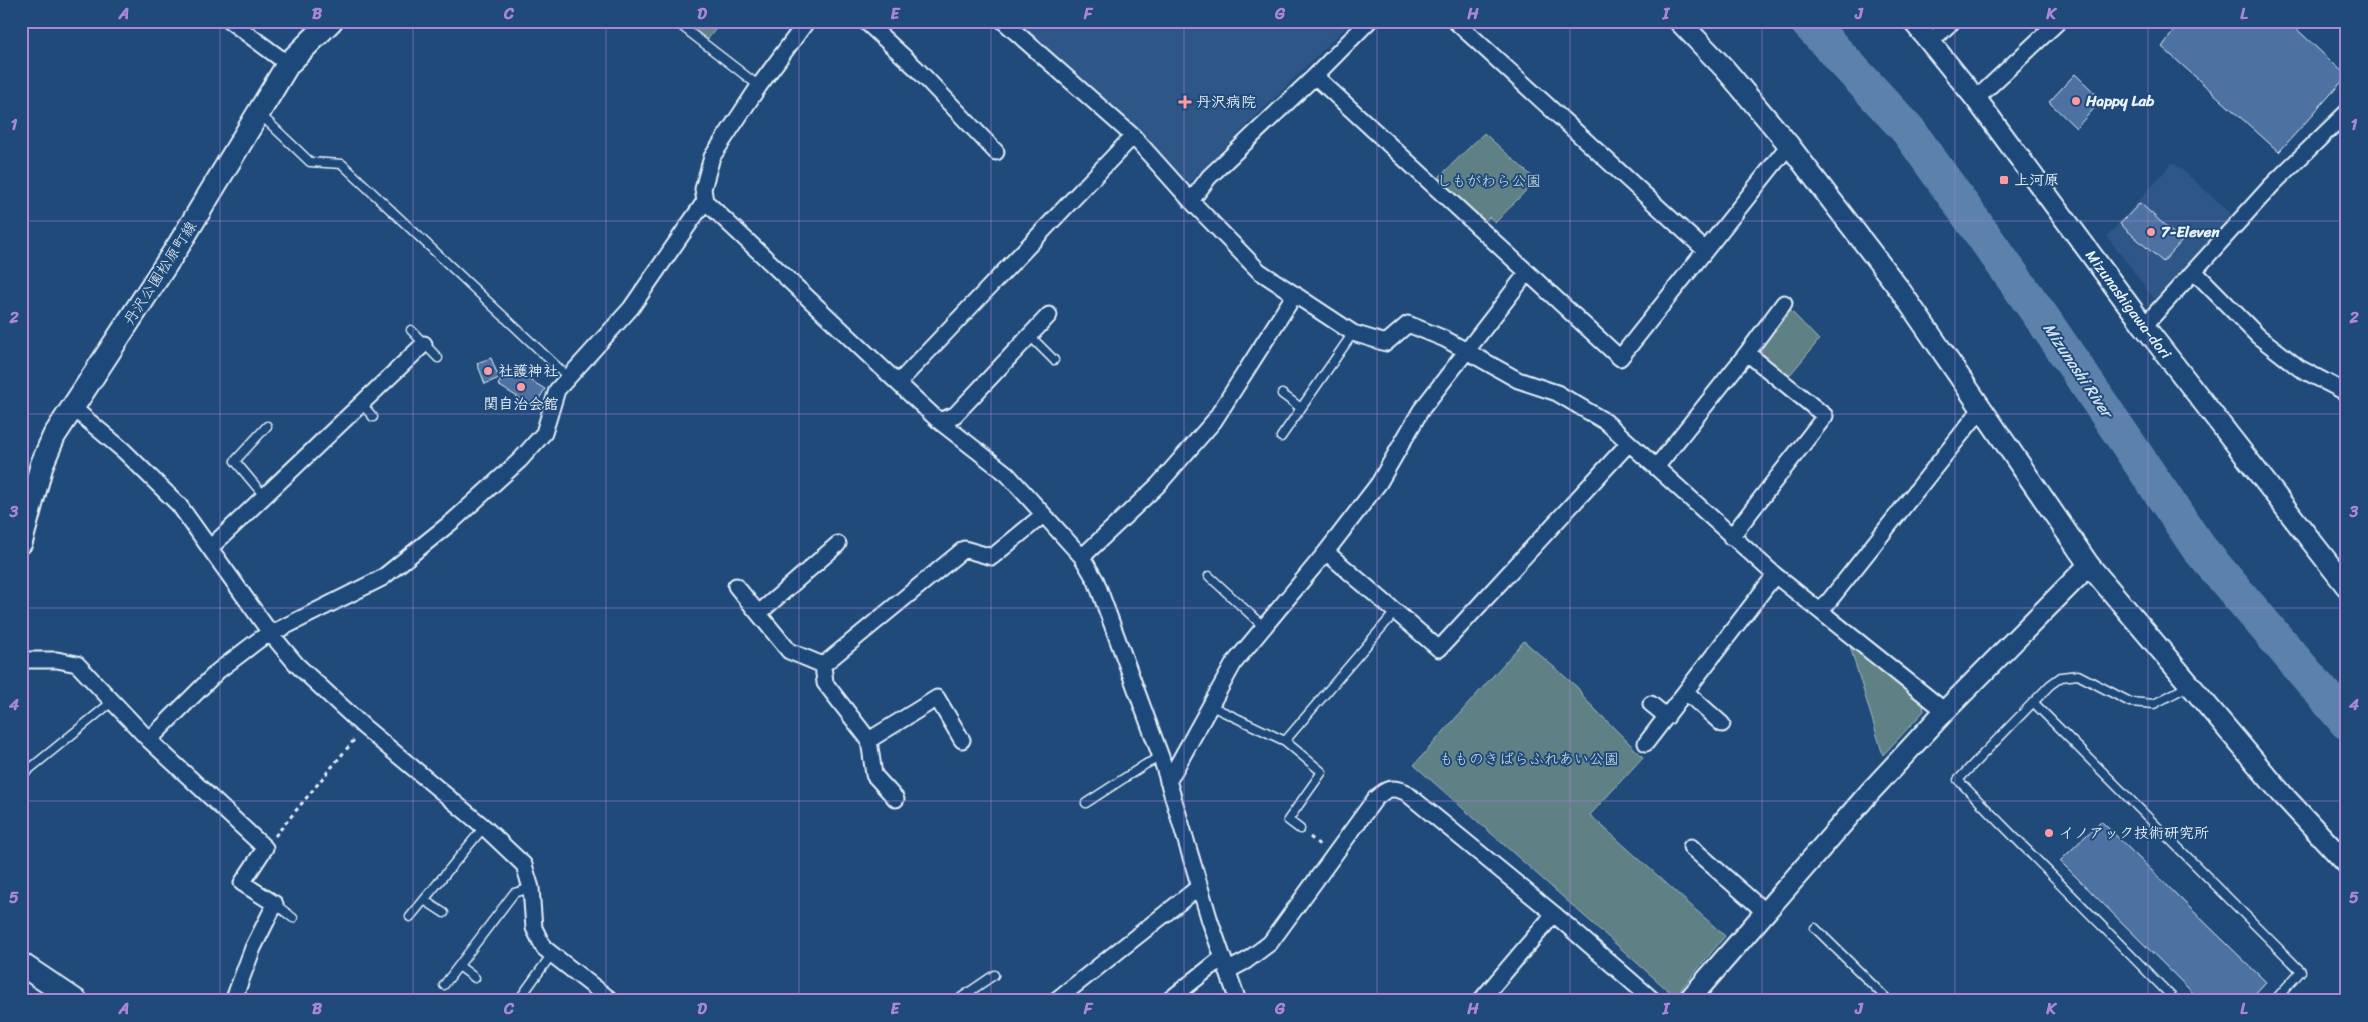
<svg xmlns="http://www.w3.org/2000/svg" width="2368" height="1022" viewBox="0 0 2368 1022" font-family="Sriracha,'Klee One',sans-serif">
	<rect width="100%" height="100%" fill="#1f4a7a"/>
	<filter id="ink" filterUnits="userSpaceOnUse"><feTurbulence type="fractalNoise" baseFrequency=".02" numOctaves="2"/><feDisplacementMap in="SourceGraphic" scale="10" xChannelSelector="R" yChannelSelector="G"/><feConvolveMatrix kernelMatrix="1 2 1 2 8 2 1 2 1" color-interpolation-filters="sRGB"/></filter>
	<g filter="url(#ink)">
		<path fill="#2d5686" d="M1012 21H1352L1188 184Z
			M2173 162 2230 212 2231 223 2157 303 2107 236Z"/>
		<path fill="#5f8085" stroke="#a4b8be" d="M696 21H722L707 40 692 27Z
			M1484 133 1536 180 1496 222 1489 217 1485 221 1438 178Z
			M1789 309 1819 340 1789 376 1761 356 1760 344Z
			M1524 641 1578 688 1584 698 1643 757 1590 815 1725 936 1677 994 1671 993 1414 765Z
			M1849 643 1923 703 1924 711 1883 755Z"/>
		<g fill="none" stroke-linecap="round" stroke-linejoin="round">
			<path stroke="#5b82ab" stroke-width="36" d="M1807 21 1908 130 2045 322 2198 547 2347 722"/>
		</g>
		<path fill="#4e72a1" stroke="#e8f1f8" d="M2181 21H2288L2347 76 2279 152 2162 47Z
			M2075 74 2102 100 2076 128 2049 102Z
			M2140 203 2182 241 2163 262 2120 224Z
			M491 358 499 378 485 384 477 363Z
			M508 367 545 389 534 407 498 385Z
			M2101 821 2266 982 2248 1001H2201L2060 861Z"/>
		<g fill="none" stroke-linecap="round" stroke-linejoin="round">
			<g stroke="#e8f1f8" stroke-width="11">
				<path id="service" d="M675 21 759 86
					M261 115 310 162 342 164 568 377
					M411 330 438 358
					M1030 336 1054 360
					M1282 394 1301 408
					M362 404 373 417
					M1281 437 1353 333
					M265 497 235 461 267 426
					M1209 576 1264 627
					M2033 702 2301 971 2274 1001
					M1211 706 1285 741 1322 772 1288 820 1300 829
					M1285 741 1396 611
					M21 776 113 701
					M1086 803 1146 764 1161 757
					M424 900 444 913
					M275 904 293 918
					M410 917 484 827
					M1815 928 1889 1001
					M459 966 475 978
					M444 985 514 893 531 888
					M518 1001 552 954
					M956 1001 994 975
					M2176 1001 1958 780 2050 685 2061 677 2078 675 2130 702 2154 704 2190 685"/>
			</g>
			<g stroke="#e8f1f8" stroke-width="19">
				<path id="minor" d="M230 21 288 64
					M807 21 759 86 712 157 703 189 705 201 898 383 939 421 1007 474 1082 557 1096 581 1161 757 1210 921 1238 1001
					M865 21 916 68 996 152
					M1003 21 1133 136 1191 201 1259 271 1353 333 1386 343 1408 324 1445 339 1518 380 1557 393 1606 422 1775 575 1945 711
					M1455 21 1705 250
					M1930 42 1953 21
					M1315 76 1620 358 1789 145
					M1976 99 2059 21
					M1191 201 1209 177 1315 76 1369 21
					M2194 271 2258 336 2299 368 2347 393
					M2144 326 2272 185 2347 112
					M1747 353 1784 303
					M898 383 1133 136
					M72 407 124 451 179 505 271 634 297 665 364 727 484 827 524 865 531 888 534 928 544 948 612 1001
					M939 421 955 415 1049 315
					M1657 466 1747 353 1825 416 1731 537
					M211 547 424 344
					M1326 552 1439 649 1628 444
					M1082 557 1158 485 1214 421 1295 294
					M736 586 789 651 823 665
					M1821 611 1982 408
					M759 613 838 544
					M21 658 24 660H57L77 664 149 740 265 848 242 883 275 904 253 948 233 1001
					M823 665 964 549 992 557 1043 515
					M823 665 825 683 869 740 874 775 896 799
					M1686 692 1722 724
					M1651 704 1667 717
					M149 740 218 671 260 639 382 578 454 520 520 460 544 433 557 390 631 308 705 201
					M869 740 937 698 962 740
					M1646 743 1775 575
					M1168 782 1234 663 1326 552 1379 483 1421 410 1527 273
					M1691 847 1765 912
					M1227 971 1246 961 1270 943 1375 799C1386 789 1391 786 1405 792L1554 914 1654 1001
					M1482 999 1554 914
					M1055 1001 1199 887
					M1168 1001 1222 958"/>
			</g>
			<g stroke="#e8f1f8" stroke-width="24">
				<g id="tertiary">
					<path d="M1679 21 1725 69 1789 145 1900 290 2089 565 2282 794 2347 864"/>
					<path id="s1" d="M1913 21 1976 99 2144 326 2347 587"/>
					<path d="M1688 1001 1869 793 1945 711 2089 565"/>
				</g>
			</g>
			<g stroke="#e8f1f8" stroke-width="26">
				<path id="secondary" d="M21 542 42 464 54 436 180 243 288 64 331 21
					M21 964 76 1001"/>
			</g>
			<path stroke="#e8f1f8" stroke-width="3" stroke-dasharray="4 4" stroke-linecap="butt" d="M275 836 354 740
				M1310 837 1321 846"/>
			<use href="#service" stroke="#1f4a7a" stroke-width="8"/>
			<use href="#minor" stroke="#1f4a7a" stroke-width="15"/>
			<use href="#tertiary" stroke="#1f4a7a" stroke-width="20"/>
			<use href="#secondary" stroke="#1f4a7a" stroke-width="22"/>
		</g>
	</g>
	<path fill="none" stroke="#ac85d9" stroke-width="1" stroke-opacity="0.55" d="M220 21V1001M413 21V1001M606 21V1001M799 21V1001M991 21V1001M1184 21V1001M1377 21V1001M1570 21V1001M1762 21V1001M1955 21V1001M2148 21V1001M21 221H2347M21 414H2347M21 608H2347M21 801H2347"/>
	<g fill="#ff9aa2" stroke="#1f4a7a" stroke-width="2">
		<circle cx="2076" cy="101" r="5"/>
		<path d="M1182.5 94.5h5v5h5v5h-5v5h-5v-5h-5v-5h5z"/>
		<rect x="1999" y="175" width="10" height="10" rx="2.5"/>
		<circle cx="2151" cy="232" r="5"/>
		<circle cx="488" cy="371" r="5"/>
		<circle cx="521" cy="387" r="5"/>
		<circle cx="2049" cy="833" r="5"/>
	</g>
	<g text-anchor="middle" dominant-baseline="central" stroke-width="4" stroke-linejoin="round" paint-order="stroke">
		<g font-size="15" font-weight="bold" fill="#e8f1f8" stroke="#1f4a7a" text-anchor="start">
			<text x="2086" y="101">Happy Lab</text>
			<text x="1196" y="102">丹沢病院</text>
			<text x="2014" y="180">上河原</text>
			<text x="2161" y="232">7-Eleven</text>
			<text x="498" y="371">社護神社</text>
			<text x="521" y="404" text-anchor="middle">関自治会館</text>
			<text x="2059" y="833">イノアック技術研究所</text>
		</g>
		<g font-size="15" fill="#d3e0e7" stroke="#1f4a7a">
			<text x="1489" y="181">しもがわら公園</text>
			<text x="1529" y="759">もものきばらふれあい公園</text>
		</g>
		<g font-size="15" fill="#e8f1f8" stroke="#1f4a7a">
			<text transform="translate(160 273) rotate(-57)">丹沢公園松原町線</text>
			<text stroke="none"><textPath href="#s1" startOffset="356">Mizunashigawa-dori</textPath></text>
		</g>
		<g font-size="16" font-style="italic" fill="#d3e0ec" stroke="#1f4a7a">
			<text transform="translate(2078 370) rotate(56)">Mizunashi River</text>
		</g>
	</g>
	<rect width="2368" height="1022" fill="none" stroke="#1f4a7a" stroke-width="55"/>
	<rect x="28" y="28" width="2312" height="966" fill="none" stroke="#ac85d9" stroke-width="2"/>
	<g font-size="16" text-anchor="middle" font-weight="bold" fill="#ac85d9">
		<text x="124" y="19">A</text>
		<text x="317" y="19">B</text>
		<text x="509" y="19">C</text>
		<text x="702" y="19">D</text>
		<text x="895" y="19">E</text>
		<text x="1088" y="19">F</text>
		<text x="1280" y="19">G</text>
		<text x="1473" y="19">H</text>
		<text x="1666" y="19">I</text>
		<text x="1859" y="19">J</text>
		<text x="2051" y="19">K</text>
		<text x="2244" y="19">L</text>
		<text x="14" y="130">1</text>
		<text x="2354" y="130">1</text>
		<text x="14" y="323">2</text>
		<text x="2354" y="323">2</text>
		<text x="14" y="517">3</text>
		<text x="2354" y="517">3</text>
		<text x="14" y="710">4</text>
		<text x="2354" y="710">4</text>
		<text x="14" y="903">5</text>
		<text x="2354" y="903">5</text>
		<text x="124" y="1014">A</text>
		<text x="317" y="1014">B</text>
		<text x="509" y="1014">C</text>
		<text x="702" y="1014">D</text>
		<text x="895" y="1014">E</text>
		<text x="1088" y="1014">F</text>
		<text x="1280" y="1014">G</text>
		<text x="1473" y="1014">H</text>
		<text x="1666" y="1014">I</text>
		<text x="1859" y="1014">J</text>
		<text x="2051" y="1014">K</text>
		<text x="2244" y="1014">L</text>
	</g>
</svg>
